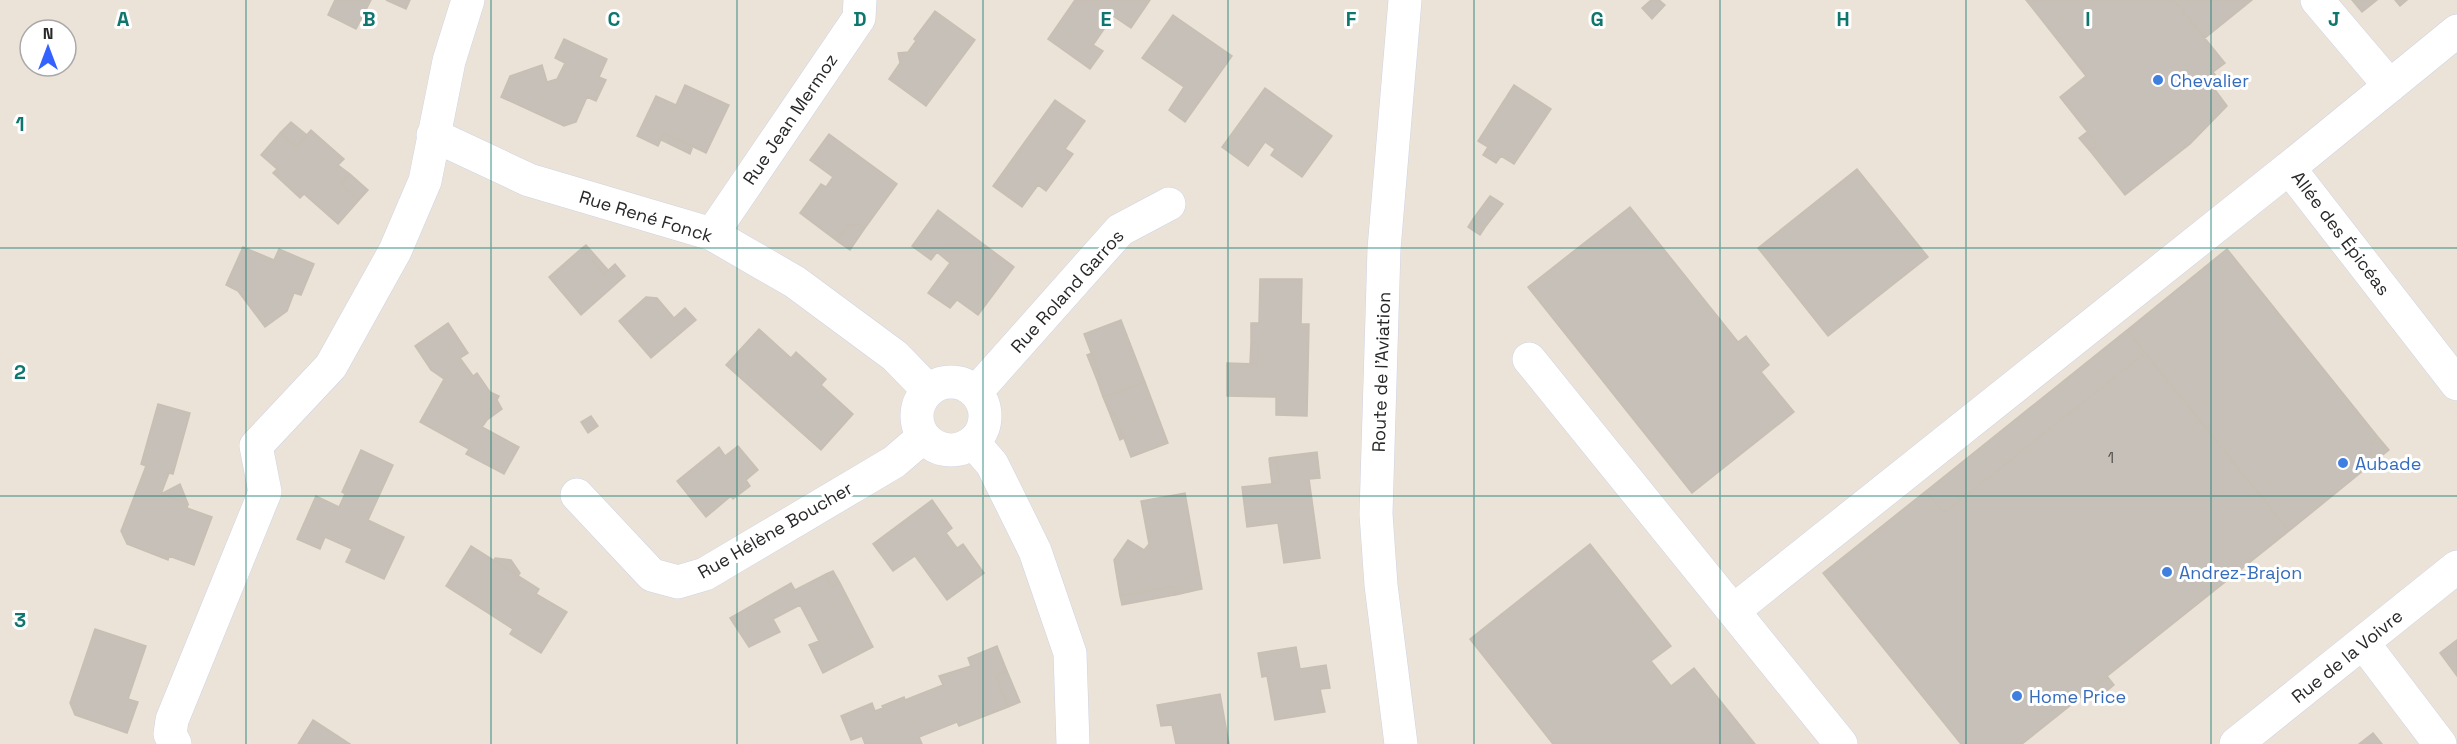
<svg xmlns="http://www.w3.org/2000/svg" width="2457" height="744" viewBox="0 0 2457 744" font-family="'Space Grotesk',sans-serif">
	<rect width="100%" height="100%" fill="#ece3d8"/>
	<path fill="#c7c0b8" stroke="#c7bfb2" stroke-width="1.5" d="M335 0H371L356 29 328 15Z
		M386 0H410L406 9Z
		M1075 0H1150L1131 28 1113 16 1093 45 1103 51 1090 69 1048 39Z
		M1651 0H1659L1665 5 1652 19 1642 8Z
		M2026 0H2174L2225 63 2213 72 2220 81 2213 87 2227 106 2190 144 2125 195 2090 151 2098 145 2060 97 2086 76Z
		M2174 0H2252L2205 38Z
		M2352 0H2377L2362 12Z
		M2395 0H2407L2400 6Z
		M935 11 975 40 926 106 889 79 900 63 898 53 908 52 916 41 914 39Z
		M1173 15 1232 56 1185 122 1169 110 1184 87 1142 58Z
		M564 39 607 59 599 77 606 80 596 101 587 97 576 122 564 126 501 97 510 76 542 65 547 82 557 79 565 63 555 58Z
		M685 85 729 105 706 153 664 133 658 146 637 136 656 96 676 105Z
		M1514 85 1551 109 1514 164 1501 156 1496 163 1483 155 1488 147 1478 141Z
		M1265 88 1332 136 1302 177 1271 155 1275 149 1265 142 1248 166 1222 147Z
		M1055 100 1085 121 1065 149 1073 154 1046 191 1038 185 1022 207 993 186Z
		M291 122 307 135 296 147 280 133Z
		M311 130 344 159 338 165 350 174 341 184 359 200 338 224 304 194 300 198 273 173 277 169 261 155 280 133 296 147Z
		M2087 132 2098 145 2090 151 2079 138Z
		M664 133 693 146 690 154 661 140Z
		M829 134 897 184 865 228 859 224 848 225 837 241 800 213 821 184 826 187 833 177 810 160Z
		M1857 169 1928 257 1828 336 1758 248Z
		M350 174 368 190 359 200 341 184Z
		M1490 196 1503 204 1486 226 1473 219Z
		M1630 207 1738 342 1746 336 1769 365 1761 372 1794 412 1692 493 1528 287Z
		M938 210 1014 267 978 315 957 300 950 308 928 293 950 263 937 252 931 260 912 246Z
		M1473 219 1486 226 1480 235 1468 227Z
		M859 224 865 228 850 250 837 241 848 225Z
		M586 245 608 270 604 274 582 248Z
		M243 247 274 260 279 249 314 264 301 295 294 293 287 311 265 327 238 291 226 285Z
		M582 248 604 274 615 264 625 276 581 315 549 277Z
		M2227 249 2378 437 2372 444 2371 454 2375 461 2289 531 2127 330Z
		M1260 279H1302L1301 324H1309L1307 416 1276 415V397L1227 396V363L1258 364V343H1251V323H1259Z
		M646 297 657 298 674 318 685 308 696 320 651 358 619 321Z
		M1121 320 1145 382 1103 397 1097 380 1101 379 1084 334Z
		M448 323 468 353 460 358 473 376 477 373 490 392 499 396 497 400 502 409 487 420 482 427 519 447 504 474 466 454 469 449 420 422 444 379 431 370 415 346Z
		M759 329 791 358 796 352 826 379 821 385 853 414 821 450 726 365Z
		M2127 330 2145 353 1944 513 1926 491Z
		M1251 343H1258V364L1250 363Z
		M1092 353 1101 379 1097 380 1087 355Z
		M2145 353 2289 531 2022 744H1961L1823 573 1926 491 1944 513Z
		M1145 382 1168 443 1131 457 1114 412 1110 414 1103 397Z
		M158 404 190 413 173 474 169 473 161 494 188 504 187 508 212 517 194 565 169 556 168 560 127 544 121 531 146 466 141 464Z
		M1114 412 1124 438 1120 440 1110 414Z
		M591 416 598 426 588 433 581 422Z
		M2378 437 2389 450 2375 461 2371 454 2372 444Z
		M738 446 758 470 746 480 750 486 733 499 731 496 706 517 677 481 719 447 725 456Z
		M361 450 393 465 368 520 404 537 384 579 346 562 352 549 325 537 320 549 297 539 316 496 339 507 345 494 342 492Z
		M1317 452 1320 478 1309 479 1320 558 1284 563 1278 523 1247 527 1242 487 1280 483 1276 458H1269Z
		M1276 458 1280 483 1272 484 1269 459Z
		M180 484 188 504 161 494Z
		M1185 493 1202 589 1175 595 1174 586 1120 596 1114 560 1128 540 1144 550 1149 544 1141 501Z
		M932 500 952 528 946 533 957 548 963 544 984 573 947 600 915 556 893 571 873 544Z
		M1590 544 1671 646 1651 661 1671 686 1694 668 1755 744H1553L1470 639Z
		M471 546 539 589 536 594 567 612 541 653 510 634 513 629 446 586Z
		M495 558 511 560 520 573 518 576 494 561Z
		M833 571 840 583 832 587 826 574Z
		M826 574 832 587 840 583 873 647 823 673 809 645 819 641 800 605 773 619 780 632 749 647 730 618 791 583 795 590Z
		M1174 586 1175 595 1122 605 1120 596Z
		M95 629 146 646 128 699 138 702 127 733 75 715 70 703Z
		M2457 640V676L2440 653Z
		M997 646 1007 671 996 676 1008 707 959 726 957 722 919 737 922 744H865L862 736 851 740 841 716 872 703 875 711 883 708 882 706 904 697 905 700 943 685 939 676 971 666 968 658Z
		M1296 647 1300 669 1326 665 1330 688 1320 689 1325 712 1275 720 1267 676 1262 677 1258 653Z
		M1007 671 1020 702 1008 707 996 676Z
		M2107 676 2114 685 2096 700 2089 691Z
		M1220 694 1229 744H1176L1172 725 1161 726 1157 705Z
		M313 720 350 744H298Z
		M2373 733 2382 744H2359Z"/>
	<g fill="none" stroke-linecap="round" stroke-linejoin="round">
		<g stroke="#ced3e3" stroke-width="34">
			<path id="minor" d="M2317 0 2390 86
				M2457 31 2289 168 2457 384
				M433 135 529 180 712 234 795 282 895 356 928 390
				M712 234 859 18 860 0
				M1529 359 1841 744
				M917 416a34 34 0 1 1 68 0a34 34 0 1 1-68 0Z
				M976 392 1120 230 1169 204
				M973 442 992 464 1035 551 1070 653 1073 744
				M577 495 652 575 678 582 705 574 894 462 923 437
				M1733 611 2289 168
				M2364 644 2440 744
				M175 744 170 734 172 720 265 492 256 446 331 366 395 251 425 181 449 61 468 0
				M1401 744 1381 585 1376 514 1384 249 1405 0
				M2236 744 2457 567"/>
		</g>
		<use href="#minor" stroke="#fff" stroke-width="33"/>
	</g>
	<path fill="none" stroke="#0f766e" stroke-width="1.5" stroke-opacity="0.55" d="M246 0V744M491 0V744M737 0V744M983 0V744M1228 0V744M1474 0V744M1720 0V744M1966 0V744M2211 0V744M0 248H2457M0 496H2457"/>
	<g fill="#3f7fe0" stroke="#fff" stroke-width="2">
		<circle cx="2158" cy="80" r="6"/>
		<circle cx="2343" cy="463" r="6"/>
		<circle cx="2167" cy="572" r="6"/>
		<circle cx="2017" cy="696" r="6"/>
	</g>
	<g text-anchor="middle" dominant-baseline="central" stroke-width="6" stroke-linejoin="round" paint-order="stroke">
		<g font-size="15" fill="#504e4c">
			<text x="2111" y="457">1</text>
		</g>
		<g font-size="18" fill="#366cbe" stroke="#fff" text-anchor="start">
			<text x="2170" y="80">Chevalier</text>
			<text x="2355" y="463">Aubade</text>
			<text x="2179" y="572">Andrez-Brajon</text>
			<text x="2029" y="696">Home Price</text>
		</g>
		<g font-size="18" fill="#282828" stroke="#fff">
			<text transform="translate(790 119) rotate(-56)">Rue Jean Mermoz</text>
			<text transform="translate(646 216) rotate(17)">Rue René Fonck</text>
			<text transform="translate(2341 233) rotate(53)">Allée des Épicéas</text>
			<text transform="translate(1067 291) rotate(-48)">Rue Roland Garros</text>
			<text transform="translate(1381 372) rotate(-88)">Route de l'Aviation</text>
			<text transform="translate(775 530) rotate(-30)">Rue Hélène Boucher</text>
			<text transform="translate(2347 656) rotate(-39)">Rue de la Voivre</text>
		</g>
	</g>
	<g font-size="20" text-anchor="middle" font-weight="bold" fill="#0f766e" stroke="#fff" stroke-width="6" stroke-linejoin="round" paint-order="stroke">
		<text x="123" y="26">A</text>
		<text x="369" y="26">B</text>
		<text x="614" y="26">C</text>
		<text x="860" y="26">D</text>
		<text x="1106" y="26">E</text>
		<text x="1351" y="26">F</text>
		<text x="1597" y="26">G</text>
		<text x="1843" y="26">H</text>
		<text x="2088" y="26">I</text>
		<text x="2334" y="26">J</text>
		<text x="20" y="131">1</text>
		<text x="20" y="379">2</text>
		<text x="20" y="627">3</text>
	</g>
	<g transform="translate(48 48)"><circle r="28" fill="#ffffff" stroke="#a9a9a9" stroke-width="1.5"/>
	<path d="M0-4.5L10 22L0 15L-10 22Z" fill="#3362ff"/>
	<text y="-9" font-size="16" font-weight="bold" text-anchor="middle" fill="#282828">N</text>
	</g>
</svg>
